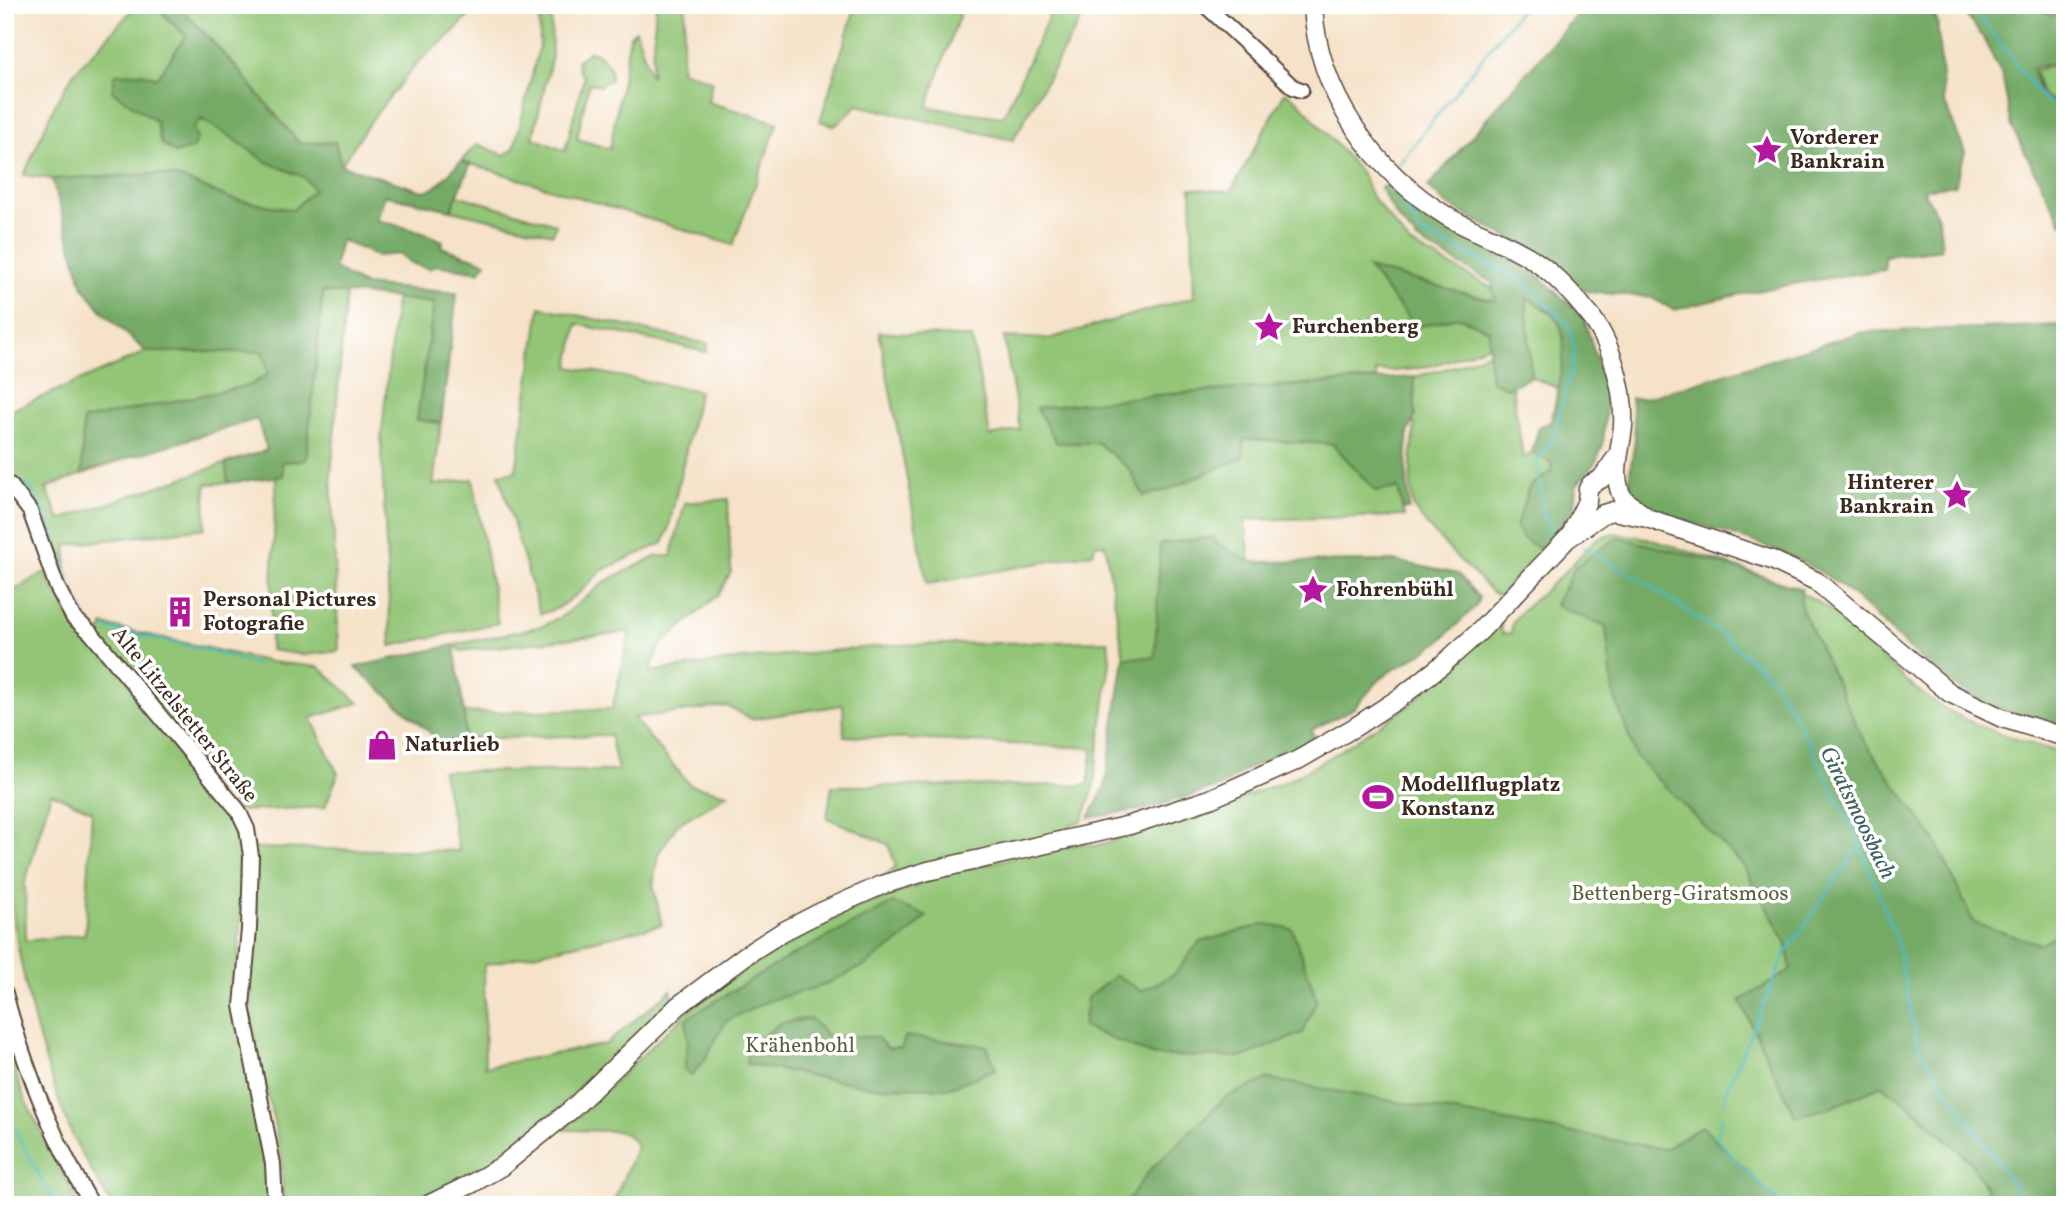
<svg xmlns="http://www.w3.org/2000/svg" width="2070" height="1210" viewBox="0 0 2070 1210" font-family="Vollkorn,serif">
	<rect width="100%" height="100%" fill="#fff"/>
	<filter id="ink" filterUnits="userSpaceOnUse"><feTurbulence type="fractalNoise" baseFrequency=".0143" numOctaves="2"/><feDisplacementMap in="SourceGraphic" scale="14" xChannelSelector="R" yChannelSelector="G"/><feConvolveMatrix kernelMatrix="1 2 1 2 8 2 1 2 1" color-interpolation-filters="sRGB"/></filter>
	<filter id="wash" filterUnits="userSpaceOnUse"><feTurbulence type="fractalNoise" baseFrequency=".00686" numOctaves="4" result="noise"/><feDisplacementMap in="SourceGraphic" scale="28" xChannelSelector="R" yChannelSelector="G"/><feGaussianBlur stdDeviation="1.57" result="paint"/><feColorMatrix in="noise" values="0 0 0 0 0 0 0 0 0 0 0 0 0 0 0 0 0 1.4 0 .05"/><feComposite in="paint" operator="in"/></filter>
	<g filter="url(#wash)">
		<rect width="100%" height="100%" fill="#f5e2c8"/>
		<path fill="#92c575" stroke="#66784a" stroke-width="2" fill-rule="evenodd" d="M137 5H154L186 36 157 78 142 73 112 91 156 121 161 143 193 128 200 119 227 134 267 162 304 177 314 190 293 210 232 199 180 178 159 174 52 179 24 175 53 109 73 74Z
			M178 5H480L450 35 417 63 372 119 341 165 334 142 299 143 235 66Z
			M539 5H551L552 55 533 138 565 151 584 77 579 71 577 61 590 51 598 54 610 67 611 79 600 86 589 83 577 139 610 149 630 35 636 30 651 77 656 5H686L681 70 712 81 708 102 778 123 733 245 461 161 477 144 504 155 514 149 540 43Z
			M856 5H963L927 107 1003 117 1054 5H1089L1013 140 857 105 835 126 820 121Z
			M2065 64V107L2042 95 2035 70Z
			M1285 92 1298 101 1362 174 1372 197 1410 244 1492 288 1497 302 1369 269 1416 327 1458 317 1490 330 1489 345C1449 361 1420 373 1376 371L1377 379 1167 394 1057 443H1098L1128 468 1144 496 1244 439 1333 444 1375 491 1398 488 1404 516 1245 520 1250 562 1216 543 1155 658H1124L1105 544 1095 545 1093 553 927 584 879 332 972 338 990 436 1020 430 1004 337 1048 339 1194 297 1191 188 1231 192Z
			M457 195 556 224 553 234 451 210Z
			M323 292 346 293 331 474 339 651 304 655 270 650 276 477 283 476 281 462 306 460Z
			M1526 297C1535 303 1552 312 1558 321 1569 340 1562 368 1558 388L1531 377Z
			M396 298 434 303 417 420 441 423 433 485 473 479 498 623 391 646 381 441Z
			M540 307 708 344 707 352 577 324 569 367 699 391 668 531 663 543 602 570 580 592 558 608 540 614 499 474 516 471Z
			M146 352H264L268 374 251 385 83 420 82 474 46 488 60 520 226 463 228 483 206 484 205 528 67 545 66 569 59 571 51 542 27 494 5 472V413Z
			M1489 352V366L1506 388 1512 386 1523 458 1532 453 1551 462 1552 471 1529 487 1524 539 1542 550 1500 596 1493 593C1479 579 1416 519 1413 505 1408 479 1412 451 1415 424H1412L1415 416 1414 377 1455 366Z
			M728 499 731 572 719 594 660 646 649 672 742 659 895 645 1108 641 1110 662 1093 791 1082 821 1071 824 1067 836 882 879 896 866 888 844 827 818 832 786 1088 785 1093 748 844 736 843 705 752 719 727 706 633 718 690 785 728 794 678 824 658 854 653 885 662 925 484 965 485 1067 606 1044 671 990 673 998 575 1095 498 1161 442 1193 412 1205H283L282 1159 248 1005 250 848 459 851 442 771H618L610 735 465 739 464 713 612 709 630 632 461 651 454 645 543 626 564 615 606 581 657 556H671L685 503Z
			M1613 533C1645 536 1675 547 1706 557 1754 573 1801 585 1840 618 1872 645 1900 681 1936 703 1975 728 2020 741 2065 754V1205H612L637 1146 628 1135 617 1131 564 1130 686 1013 740 973 819 926 854 908 917 886 928 878 1012 858 1034 856 1084 843 1094 846 1113 841 1123 836 1228 803 1289 780 1327 759 1407 707 1501 623 1502 634 1511 633 1513 621 1520 613 1564 573 1596 539Z
			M45 572 78 632 95 642 104 625 270 662 319 667 359 703 311 718 338 774 325 807 241 811 173 738 171 740 226 813 245 857 235 1003 257 1101 272 1205H111C97 1179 79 1153 68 1125 31 1030 9 926 5 824 2 748 5 672 5 595ZM51 793 92 811 85 934 26 941 25 883Z
			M5 1042 25 1100 79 1205H5Z"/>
		<path fill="#75aa66" stroke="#586a42" stroke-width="2" d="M154 5H178L235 66 299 143 335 142 341 165 423 191 435 188 461 161 470 165 451 210 385 195 377 220 421 232 443 241 441 247 486 262 479 272 436 265 429 269 411 263 400 254 377 256 341 240 334 268 363 285 457 293 441 423 417 420 434 303 361 294 323 292 306 460 282 462 283 476 228 483 226 463 267 450 257 419 130 457 82 474 83 420 251 385 268 374 263 352H146L104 313 83 287 52 179 159 174 180 178 232 199 293 210 314 190 304 177 267 162 227 134 201 119 193 128 197 138 192 149 175 153 161 143 156 121 112 91 115 74 142 73 157 78 186 36Z
			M1585 5H1922L1937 20 1944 102 1965 152 1955 185 1923 189 1939 220 1942 249 1884 256 1885 270C1814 279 1743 292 1674 310L1650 297 1591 292 1568 287 1538 254 1446 204 1428 187Z
			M1958 5H2032L2052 15 2058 5H2065L2063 62 2032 68 2041 96 2065 109V225L2062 224 2012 127 2002 75 1982 36Z
			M1389 184 1458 231 1530 268 1584 318 1607 393 1603 445 1596 461 1576 486 1574 506 1542 550 1524 539 1516 527 1529 487 1552 471 1551 462 1532 453 1539 427 1551 422C1556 397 1573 342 1557 320 1551 311 1535 303 1526 297L1531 377 1506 388 1491 381 1489 366V330L1458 317 1416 327 1368 268 1496 301 1492 288 1493 283 1418 241 1397 217 1380 188Z
			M2065 325V729C2028 717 1988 707 1956 686 1905 653 1869 600 1817 570 1767 541 1702 526 1646 509 1619 483 1633 470 1635 437 1635 424 1632 411 1631 398H1646L1862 332Z
			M1414 377 1415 416 1408 433 1406 469 1409 509H1403L1398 488 1375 491 1333 444 1244 439 1243 457 1170 489 1144 496 1128 468 1098 443H1057L1036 408 1167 394Z
			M1213 537 1216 543 1250 562 1395 561 1458 574 1479 598 1476 606 1438 643 1383 676 1353 709 1311 730 1316 740 1248 768 1222 786 1150 808 1089 818 1105 787 1124 658 1155 657 1160 544Z
			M1618 537 1708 560 1802 589 1800 605 1864 741 1935 840 1974 923 2040 944 2065 929V1205H1996L1969 1160 1910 1106 1882 1085 1830 1108 1795 1116 1740 1001 1791 970 1786 942 1743 865 1636 757 1613 692 1606 627 1555 605 1575 567Z
			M454 645 464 713 465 739 442 743 355 667Z
			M893 903 927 916 904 938 866 965 822 986 768 1001 726 1021 704 1061 692 1075 684 1070 688 1042 686 1019 787 958Z
			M1265 924 1292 929 1317 1000 1303 1033 1242 1057 1154 1056 1083 1027 1087 998 1116 975 1141 991 1175 974 1199 942Z
			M810 1018 828 1036 877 1037 887 1048H902L905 1036 987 1046 996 1069 948 1088 872 1087 746 1064 748 1048 780 1023Z
			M1268 1079 1664 1149 1702 1126 1782 1205H1125L1149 1171 1226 1097Z"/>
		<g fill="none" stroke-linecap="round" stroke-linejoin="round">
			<path stroke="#4ab9c0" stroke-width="2.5" d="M1971 5 2041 97 2065 111
				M1398 165 1524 5
				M1392 186 1421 233 1519 278 1569 325 1575 349 1571 372 1553 438 1537 463 1543 511 1550 529
				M5 471 30 487 46 514 70 583 85 615
				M1583 547 1648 584 1722 635 1772 679 1797 719 1861 846 1897 943 1917 1043 1937 1076 2000 1164 2025 1205
				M105 628 201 648 255 664
				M1725 1101V1093L1786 952 1860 846
				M5 1110 55 1205
				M1722 1116 1716 1137 1740 1165 1783 1205"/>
		</g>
	</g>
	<g filter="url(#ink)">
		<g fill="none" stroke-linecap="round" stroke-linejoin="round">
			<g stroke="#574638" stroke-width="18">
				<path id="minor" d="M1205 5 1293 87 1301 90
					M5 484 10 485 30 511 57 587 73 617 91 633 238 810 247 829 251 856 249 929 242 1006 273 1164 275 1205
					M5 993C24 1067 53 1139 92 1205"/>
			</g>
			<g stroke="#574638" stroke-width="21">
				<path id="major" d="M1313 5C1317 94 1375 172 1448 217 1474 232 1503 241 1529 257 1551 271 1571 292 1587 312 1611 339 1625 390 1623 426 1621 449 1612 473 1621 494 1624 502 1638 510 1644 515
					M1573 530 1587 501 1588 489 1591 484 1601 479 1618 455
					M428 1205 473 1183 502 1166 572 1109 678 1006 746 955 782 932 821 912 882 885 928 871 1130 825 1210 799 1298 760 1355 727 1401 697 1443 664 1480 631 1567 539 1603 514 1613 511 1647 518 1772 560 1816 581 1950 693 2002 718 2065 737"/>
			</g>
			<use href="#minor" stroke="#fff" stroke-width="14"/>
			<use href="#major" stroke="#fff" stroke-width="18"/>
		</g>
	</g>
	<defs>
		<g id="sight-bare" transform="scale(2.415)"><path d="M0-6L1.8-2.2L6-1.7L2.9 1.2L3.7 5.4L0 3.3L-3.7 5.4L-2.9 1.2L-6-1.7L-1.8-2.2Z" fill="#b5179e" stroke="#fff" stroke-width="2.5" paint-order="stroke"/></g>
		<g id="building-bare" transform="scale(2.415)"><path d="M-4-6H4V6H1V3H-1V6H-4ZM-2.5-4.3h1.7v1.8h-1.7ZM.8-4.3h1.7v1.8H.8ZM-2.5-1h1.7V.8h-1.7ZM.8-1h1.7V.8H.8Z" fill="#b5179e" stroke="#fff" stroke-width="2.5" paint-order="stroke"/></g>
		<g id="shop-bare" transform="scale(2.415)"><path d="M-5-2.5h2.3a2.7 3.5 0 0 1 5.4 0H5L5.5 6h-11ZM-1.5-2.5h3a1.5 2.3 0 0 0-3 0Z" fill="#b5179e" stroke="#fff" stroke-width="2.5" paint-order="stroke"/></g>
		<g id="stadium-bare" transform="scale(2.415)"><path d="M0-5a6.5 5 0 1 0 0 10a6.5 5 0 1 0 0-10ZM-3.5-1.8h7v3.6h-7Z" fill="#b5179e" stroke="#fff" stroke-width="2.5" paint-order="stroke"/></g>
	</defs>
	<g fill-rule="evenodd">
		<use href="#sight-bare" x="1767" y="150"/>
		<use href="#sight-bare" x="1269" y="327"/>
		<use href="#sight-bare" x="1957" y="495"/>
		<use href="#sight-bare" x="1313" y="590"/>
		<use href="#building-bare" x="180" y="612"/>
		<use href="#shop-bare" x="382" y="745"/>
		<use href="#stadium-bare" x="1378" y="797"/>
	</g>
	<g text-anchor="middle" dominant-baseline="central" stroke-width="7" stroke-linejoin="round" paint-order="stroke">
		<g font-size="21" font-weight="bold" fill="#3b2a1e" stroke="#fff" text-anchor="start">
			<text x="1790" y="138">Vorderer<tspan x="1790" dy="24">Bankrain</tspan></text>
			<text x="1292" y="327">Furchenberg</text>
			<text x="1934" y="483" text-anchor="end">Hinterer<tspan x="1934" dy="24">Bankrain</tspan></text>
			<text x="1336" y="590">Fohrenbühl</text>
			<text x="203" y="600">Personal Pictures<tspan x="203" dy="24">Fotografie</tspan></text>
			<text x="405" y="745">Naturlieb</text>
			<text x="1401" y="785">Modellflugplatz<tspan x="1401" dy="24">Konstanz</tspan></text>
		</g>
		<g font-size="21" fill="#3b2a1e" stroke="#fff">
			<text transform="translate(184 715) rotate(51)">Alte Litzelstetter Straße</text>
		</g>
		<g font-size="21" fill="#59603c" stroke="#fff">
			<text x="1680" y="894">Bettenberg-Giratsmoos</text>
			<text x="800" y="1046">Krähenbohl</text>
		</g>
		<g font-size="23" font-style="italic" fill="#41635f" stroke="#fff">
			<text transform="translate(1857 813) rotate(64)">Giratsmoosbach</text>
		</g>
	</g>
	<rect width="2070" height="1210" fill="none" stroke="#fff" stroke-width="28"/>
</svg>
